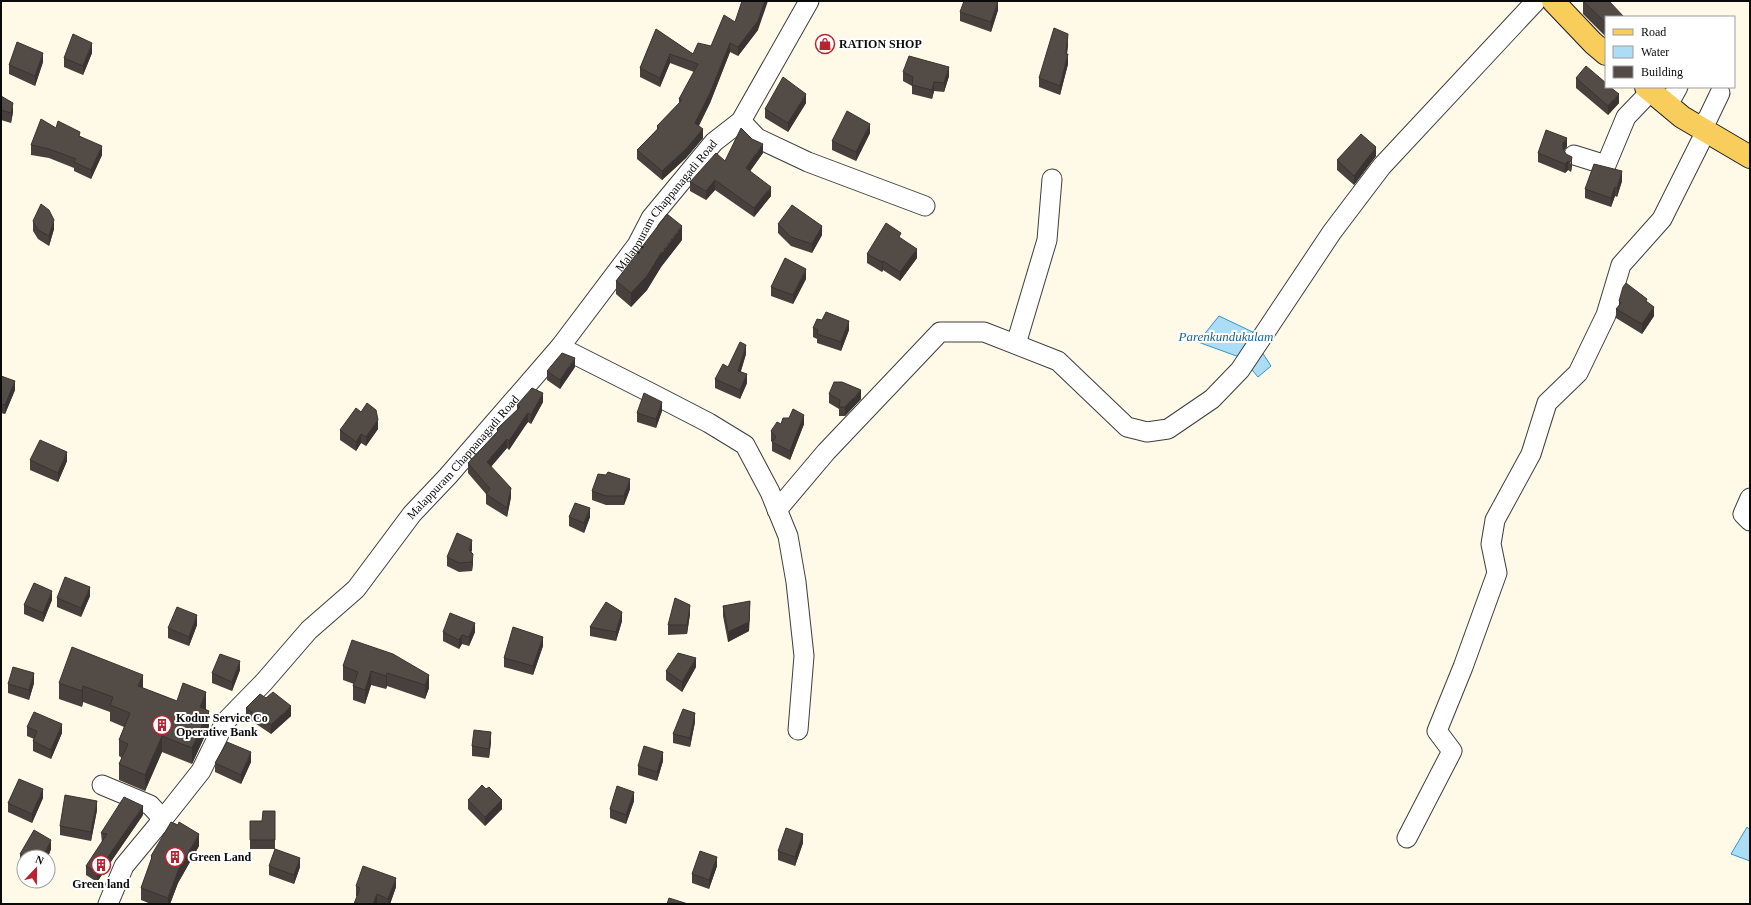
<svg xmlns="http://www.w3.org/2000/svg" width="1751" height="905" viewBox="0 0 1751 905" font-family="Georgia,serif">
	<rect width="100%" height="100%" fill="#fff9e7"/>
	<path fill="#acddf6" stroke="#3396cd" d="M1219 316 1257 334 1262 352 1271 366 1258 377 1242 358 1198 342Z
		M1747 827 1750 830V861L1731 854Z"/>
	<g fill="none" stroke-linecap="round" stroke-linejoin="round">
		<g stroke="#3d3d3d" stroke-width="21">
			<g id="minor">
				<path d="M1668 105 1678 87"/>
				<path d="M741 121 757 138 808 162 925 206"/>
				<path d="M1700 127 1708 118 1720 93"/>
				<path d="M1574 155 1606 165 1626 117 1651 91"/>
				<path d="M1016 344 1047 240 1052 179"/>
				<path d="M560 347 653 394 709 423 745 445 770 492 788 536 796 582 804 656 798 730"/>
				<path d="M1750 498 1743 514 1750 521"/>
				<path d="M777 510 826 452 940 332H984L1058 361 1127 427 1147 432 1168 429 1212 399 1240 370 1332 232 1382 166 1536 1"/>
				<path d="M102 785 150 805 163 819"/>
				<path d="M1407 838 1452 751 1437 731 1463 667 1497 573 1491 544 1495 520 1531 454 1547 403 1578 373 1606 315 1621 265 1662 219 1706 131"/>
				<path id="s1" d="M108 904 124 866 163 819 201 771 225 722 264 682 309 630 356 589 412 514 448 476 560 347 637 245 651 218 714 142 741 121 809 1"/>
			</g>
		</g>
		<g stroke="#1b1b1b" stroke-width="24">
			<path id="major" d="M1553 1 1593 43 1606 54
				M1646 87 1682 117 1750 157"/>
		</g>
		<use href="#minor" stroke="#fff" stroke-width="19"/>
		<use href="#major" stroke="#f9cd5c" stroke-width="22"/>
	</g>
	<path fill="#47403c" d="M1583 1H1609L1606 17V37L1583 14Z
		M998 10 991 32 960 21V12Z
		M735 22 758 30 738 56 730 52 710 103 699 126 703 138 686 158 662 180 637 159V150L657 129V126L679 104V99L694 72 670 63 660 87 640 77V68L656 29 693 54 711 46Z
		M1068 44 1067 54 1068 64 1060 95 1039 87V78Z
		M92 53 83 75 64 67V58Z
		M43 62 35 86 9 74V65Z
		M903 72 949 76 944 92 934 91 932 99 912 94V86L903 81Z
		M1576 78 1619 103 1608 115 1576 88Z
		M1 96 13 112 11 123 1 120Z
		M806 103 788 132 765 118V109Z
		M1750 111V127H1749V113Z
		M56 128 80 136 102 155 91 179 74 171V168L49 158 31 155V145Z
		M870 133 856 161 832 150V141Z
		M1567 147 1564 150 1572 166 1571 172 1568 170 1565 173 1538 162V153Z
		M763 153 750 171 771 196 754 217 715 190 706 200 690 191V182L725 161Z
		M1376 156 1354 185 1337 170V160Z
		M1622 181 1617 197 1615 196 1611 207 1585 198V189Z
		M33 221 54 229 49 246 38 239 33 231Z
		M778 224 822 235 812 253 791 246 778 233Z
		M901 239 917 258 900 281 883 270 882 272 867 263V254Z
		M682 240 661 267 647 290 631 307 616 294V281Z
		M806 279 793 304 771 296V287Z
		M1619 301 1647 302 1654 316 1642 334 1616 318V309L1619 306Z
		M813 328 849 330 841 351 817 343V339L813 337Z
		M746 354 741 371 747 383 740 399 715 388V379L728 367Z
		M575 367 560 389 547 380V371Z
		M1 376 15 390 5 414 1 413Z
		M829 394 861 399 845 416H839V409L829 403Z
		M543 402 531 424 528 422 525 426 509 450 507 448 491 467 511 497 507 517 486 504V494L468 473V463L497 432V429L517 410V405Z
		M662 411 656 428 637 422V413Z
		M361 412 378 429 366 446 361 443 356 451 340 440V430Z
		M781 424H804L790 460 772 451V442L771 441V431Z
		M30 460 67 461 58 482 30 470Z
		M630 489 624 505H606L592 500V491Z
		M569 517H590L584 533 569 526Z
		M472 550 471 552 473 563 472 571 459 572 447 566V557Z
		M90 596 81 617 57 607V598Z
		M52 600 43 622 24 614V605Z
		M723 606 750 610 749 631 728 642 723 616Z
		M690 614 687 634 668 635V625Z
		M622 621 616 641 590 636V627Z
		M197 625 189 646 168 638V628Z
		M443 632H475L469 646 462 644 459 649 443 641Z
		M543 646 533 675 504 667V658Z
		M393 654 429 688 425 699 387 686 386 689 371 685 365 704 353 700V686L354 684 343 680V666Z
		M696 667 682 692 666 680V671Z
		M240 670 232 691 212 683V673Z
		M34 683 29 700 8 693V684Z
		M59 683 143 688 177 701 206 708V709L209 727 192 764 162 752 145 791 119 780V764L122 758 119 756V740L124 727 110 721V712L83 702 82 707 59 699Z
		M246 708 291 716 271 734 246 717Z
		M695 722 690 747 673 743V734Z
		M27 727 62 733 51 759 33 751V741L34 739 27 736Z
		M491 742 489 758 472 756V746Z
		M663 761 657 781 638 775V766Z
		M251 762 241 784 215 772V763Z
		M486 789 502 809 485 826 468 809V800Z
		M43 798 32 823 8 812V803Z
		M634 801 626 824 610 818V809Z
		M97 810 91 841 60 835V826Z
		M275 811V849H250V821H262Z
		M143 815 97 882 86 875V866L102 843 101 833Z
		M803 843 795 866 778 860V851Z
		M199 846 178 883 170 904H151L141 900V888L151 860V856Z
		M51 849 48 857H24V865L20 863V854Z
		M269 866 300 867 294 884 269 875Z
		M717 866 709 889 692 883V874Z
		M356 886 396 887 390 904H378L356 896Z"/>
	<path fill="#393431" d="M765 1H768L758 30 738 56V47Z
		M998 1V10L991 32V22Z
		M1068 34V44L1066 63V54Z
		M92 43V53L83 75V66Z
		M730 43V52L710 103 695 132V123Z
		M43 53V62L35 86V76Z
		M670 54V63L660 87V78Z
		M1068 54V64L1060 95V86Z
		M949 67V76L944 92V83Z
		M934 82V91L932 99V90Z
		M806 94V103L788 132V123Z
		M1619 94V103L1608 115V106Z
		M13 103V112L11 123V113Z
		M870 124V133L856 161V152Z
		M703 129V138L686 158 662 180V171Z
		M1567 138V147L1563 152V143Z
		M763 144V153L746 177V168Z
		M102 146V155L91 179V170Z
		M1376 147V156L1354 185V176Z
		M1572 157V166L1571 172V162Z
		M1568 161V170L1565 173V164Z
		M1622 171V181L1617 197V188Z
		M715 180V190L706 200V191Z
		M771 187V196L754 217V208Z
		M1615 187V196L1611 207V198Z
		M54 220V229L49 246V236Z
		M682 226V240L661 267 647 290 631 307V293Z
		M822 226V235L812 253V244Z
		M917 249V258L900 281V272Z
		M883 261V270L882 272V262Z
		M806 269V279L793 304V295Z
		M1654 307V316L1642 334V324Z
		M849 321V330L841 351V342Z
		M746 345V354L738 380V371Z
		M575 358V367L560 389V380Z
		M747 374V383L740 399V390Z
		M15 381V390L5 414V405Z
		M861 390V399L845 416V407Z
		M543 393V402L531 424V415Z
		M662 402V411L656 428V419Z
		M528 413V422L525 426 509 450V441L525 417Z
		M804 415V424L790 460V451Z
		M378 420V429L366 446V437Z
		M361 434V443L356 451V442Z
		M507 439V448L487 471V462Z
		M67 452V461L58 482V473Z
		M630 479V489L624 505V496Z
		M511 488V497L507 517V508Z
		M590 508V517L584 533V523Z
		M472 540V550L469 559V550Z
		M473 554V563L472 571V562Z
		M90 587V596L81 617V608Z
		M52 591V600L43 622V613Z
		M750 601 749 631 728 642V632Z
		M690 605V614L687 634V625Z
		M622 612V621L616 641V632Z
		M197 615V625L189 646V637Z
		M475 623V632L469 646V637Z
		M462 635V644L459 649V640Z
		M543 637V646L533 675V666Z
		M696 658V667L682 692V682Z
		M240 661V670L232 691V682Z
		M371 671V685L365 704V690Z
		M34 673V683L29 700V690Z
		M387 673V686L386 689V676Z
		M143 675V691L138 686Z
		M429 675V688L425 699V685Z
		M83 686V702L82 707V691Z
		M206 692V708L200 723V707Z
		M291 706V716L271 734V725Z
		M209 711V727L192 764V748Z
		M695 713V722L690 747V738Z
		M62 724V733L51 759V750Z
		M491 732V742L489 758V749Z
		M162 736V752L145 791V775Z
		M251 752V762L241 784V775Z
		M663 752V761L657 781V772Z
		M43 789V798L32 823V814Z
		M634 792V801L626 824V815Z
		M502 800V809L485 826V817Z
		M97 801V810L91 841V832Z
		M143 806V815L97 882V873Z
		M199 834V846L178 883 170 904H168V898L178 871Z
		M803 834V843L795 866V857Z
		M51 840V849L48 857H43Z
		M717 857V866L709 889V880Z
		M300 858V867L294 884V875Z
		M396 878V887L390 904H388V899Z
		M377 894V904H373Z"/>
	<path fill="#524b46" stroke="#393431" d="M742 1H765L758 21 738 47 730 43 710 93 695 123 703 129 686 149 662 171 637 150 659 128 657 126 682 100 679 99 698 64 670 54 660 78 640 68 656 29 693 54 698 43 711 46 724 15 735 22Z
		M964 1H998L991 22 960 12Z
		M1583 1H1609L1624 17H1606V23Z
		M1054 28 1068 34 1066 54H1068L1060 86 1039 78Z
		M73 34 92 43 83 66 64 58Z
		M17 42 43 53 35 76 9 65Z
		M909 56 949 67 944 83 934 82 932 90 912 85 913 77 903 72Z
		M1586 66 1606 83V87H1610L1619 94 1608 106 1576 78Z
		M783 77 806 94 788 123 765 109Z
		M1 96 13 103 11 113 1 110Z
		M847 111 870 124 856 152 832 141Z
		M41 119 56 128 58 121 80 132 79 136 102 146 91 170 74 162 76 159 49 149 31 145Z
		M741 128 752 139 763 144 746 168 771 187 754 208 715 180 706 191 690 182 716 153 725 161Z
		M1546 130 1567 138 1563 143V149L1566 154 1572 157 1571 162 1568 161 1565 164 1538 153Z
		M1361 134 1376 147 1354 176 1337 160Z
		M1594 164 1622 171 1617 188 1615 187 1611 198 1585 189Z
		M41 204 49 210 54 220 49 236 38 230 33 221Z
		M792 205 822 226 812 244 791 237 778 224Z
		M667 214 682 226 661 253 647 276 631 293 616 281Z
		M886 223 901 233 899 237 917 249 900 272 883 261 882 262 867 254Z
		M785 258 806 269 793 295 771 287Z
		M1626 283 1647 299 1646 301 1654 307 1642 324 1616 309 1621 303 1619 301 1623 287Z
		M826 312 849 321 841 342 817 334 818 330 813 328 817 319 822 320Z
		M740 342 746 345 738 371 747 374 740 390 715 379 723 364 728 367Z
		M562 353 575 358 560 380 547 371Z
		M1 376 15 381 5 405 1 404Z
		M834 382H842L861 390 845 407H839L840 400 829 394Z
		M532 388 543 393 531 415 528 413 525 417 509 441 507 439 487 462 511 488 507 508 486 494 490 489 468 463 498 431 497 429 520 407 517 405Z
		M644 393 662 402 656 419 637 413Z
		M367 403 376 410 378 420 366 437 361 434 356 442 340 430 356 408 361 412Z
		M793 409 804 415 790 451 772 442 776 437 771 431 777 422 781 424 783 418H789Z
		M40 440 67 452 58 473 30 460Z
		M608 472 630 479 624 496H606L592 491 598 474 606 475Z
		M575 503 590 508 584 523 569 517Z
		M457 533 472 540 469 550 473 554 472 562 459 563 447 557Z
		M65 577 90 587 81 608 57 598Z
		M34 583 52 591 43 613 24 605Z
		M675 598 690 605 687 625H668Z
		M750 601 749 622 728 632 723 606Z
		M606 602 622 612 616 632 590 627Z
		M177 607 197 615 189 637 168 628Z
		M450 613 475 623 469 637 462 635 459 640 443 632Z
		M513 627 543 637 533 666 504 658Z
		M352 640 393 654 429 675 425 685 387 673 386 676 371 671 365 690 353 686 358 672 343 666Z
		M72 647 143 675 138 686 177 701 183 683 206 692 200 707 209 711 192 748 162 736 145 775 119 764 128 744 119 740 130 713 110 705 113 697 83 686 82 691 59 683Z
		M678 653 696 658 682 682 666 671Z
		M220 654 240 661 232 682 212 673Z
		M13 667 34 673 29 690 8 684Z
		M273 692 291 706 271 725 246 708 260 694 266 698Z
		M683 709 695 713 690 738 673 734Z
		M34 712 62 724 51 750 33 741 37 731 27 727Z
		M474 730 491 732 489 749 472 746Z
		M227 742 251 752 241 775 215 763Z
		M644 746 663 752 657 772 638 766Z
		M19 779 43 789 32 814 8 803Z
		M482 785 486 789 489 787 502 800 485 817 468 800Z
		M617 786 634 792 626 815 610 809Z
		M65 795 97 801 91 832 60 826Z
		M124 797 143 806 97 873 86 866 107 834 101 833Z
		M263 811H275V840H250V821H262Z
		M171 822 178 825 179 822 199 834 178 871 168 898 141 888 152 857 151 856Z
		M786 828 803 834 795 857 778 851Z
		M34 830 51 840 43 857H27L20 854Z
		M275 849 300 858 294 875 269 866Z
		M700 851 717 857 709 880 692 874Z
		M363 866 396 878 388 899 377 894 373 904H354L360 888 356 886Z
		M669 898 688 904H667Z"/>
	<defs>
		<g id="shop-ring" transform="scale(1)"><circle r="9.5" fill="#fff" stroke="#b92330" stroke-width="1.5"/><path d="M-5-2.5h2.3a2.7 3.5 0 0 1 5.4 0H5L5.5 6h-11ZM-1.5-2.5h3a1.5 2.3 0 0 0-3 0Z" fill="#b92330"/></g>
		<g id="building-ring" transform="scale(1)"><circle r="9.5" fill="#fff" stroke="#b92330" stroke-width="1.5"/><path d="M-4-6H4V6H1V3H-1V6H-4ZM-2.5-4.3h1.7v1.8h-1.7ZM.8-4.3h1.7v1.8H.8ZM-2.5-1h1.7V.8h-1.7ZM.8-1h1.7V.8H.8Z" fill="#b92330"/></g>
	</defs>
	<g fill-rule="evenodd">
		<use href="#shop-ring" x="825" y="44"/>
		<use href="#building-ring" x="162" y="725"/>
		<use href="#building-ring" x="175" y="857"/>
		<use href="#building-ring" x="101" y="865"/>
	</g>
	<g text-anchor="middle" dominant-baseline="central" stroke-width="4" stroke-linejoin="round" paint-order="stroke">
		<g font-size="12" font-weight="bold" fill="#0a0a0a" stroke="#fff" text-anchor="start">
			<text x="839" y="44">RATION SHOP</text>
			<text x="176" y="718">Kodur Service Co<tspan x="176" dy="14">Operative Bank</tspan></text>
			<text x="189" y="857">Green Land</text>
			<text x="101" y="884" text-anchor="middle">Green land</text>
		</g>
		<g font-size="12" fill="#0a0a0a" stroke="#fff">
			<text stroke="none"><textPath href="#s1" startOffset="899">Malappuram Chappanagadi Road</textPath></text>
			<text stroke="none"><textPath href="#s1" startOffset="575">Malappuram Chappanagadi Road</textPath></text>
		</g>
		<g font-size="13" font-style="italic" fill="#15659a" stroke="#fff">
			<text x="1226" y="336">Parenkundukulam</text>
		</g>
	</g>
	<rect width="1751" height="905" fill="none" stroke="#0a0a0a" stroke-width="4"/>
	<rect x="1605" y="16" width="130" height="72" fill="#ffffff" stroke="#9d9d9d"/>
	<rect x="1613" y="29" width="20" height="6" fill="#f9cd5c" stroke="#9d9d9d"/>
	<text x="1641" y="36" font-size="12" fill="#0a0a0a">Road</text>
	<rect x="1613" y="46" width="20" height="12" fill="#acddf6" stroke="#9d9d9d"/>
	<text x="1641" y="56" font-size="12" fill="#0a0a0a">Water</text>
	<rect x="1613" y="66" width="20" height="12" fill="#524b46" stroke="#9d9d9d"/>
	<text x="1641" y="76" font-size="12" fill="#0a0a0a">Building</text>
	<g transform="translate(36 869) rotate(22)"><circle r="19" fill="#ffffff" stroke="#9d9d9d"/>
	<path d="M0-3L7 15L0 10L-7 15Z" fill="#b92330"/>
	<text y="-6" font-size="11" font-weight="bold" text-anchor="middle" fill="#0a0a0a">N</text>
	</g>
</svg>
